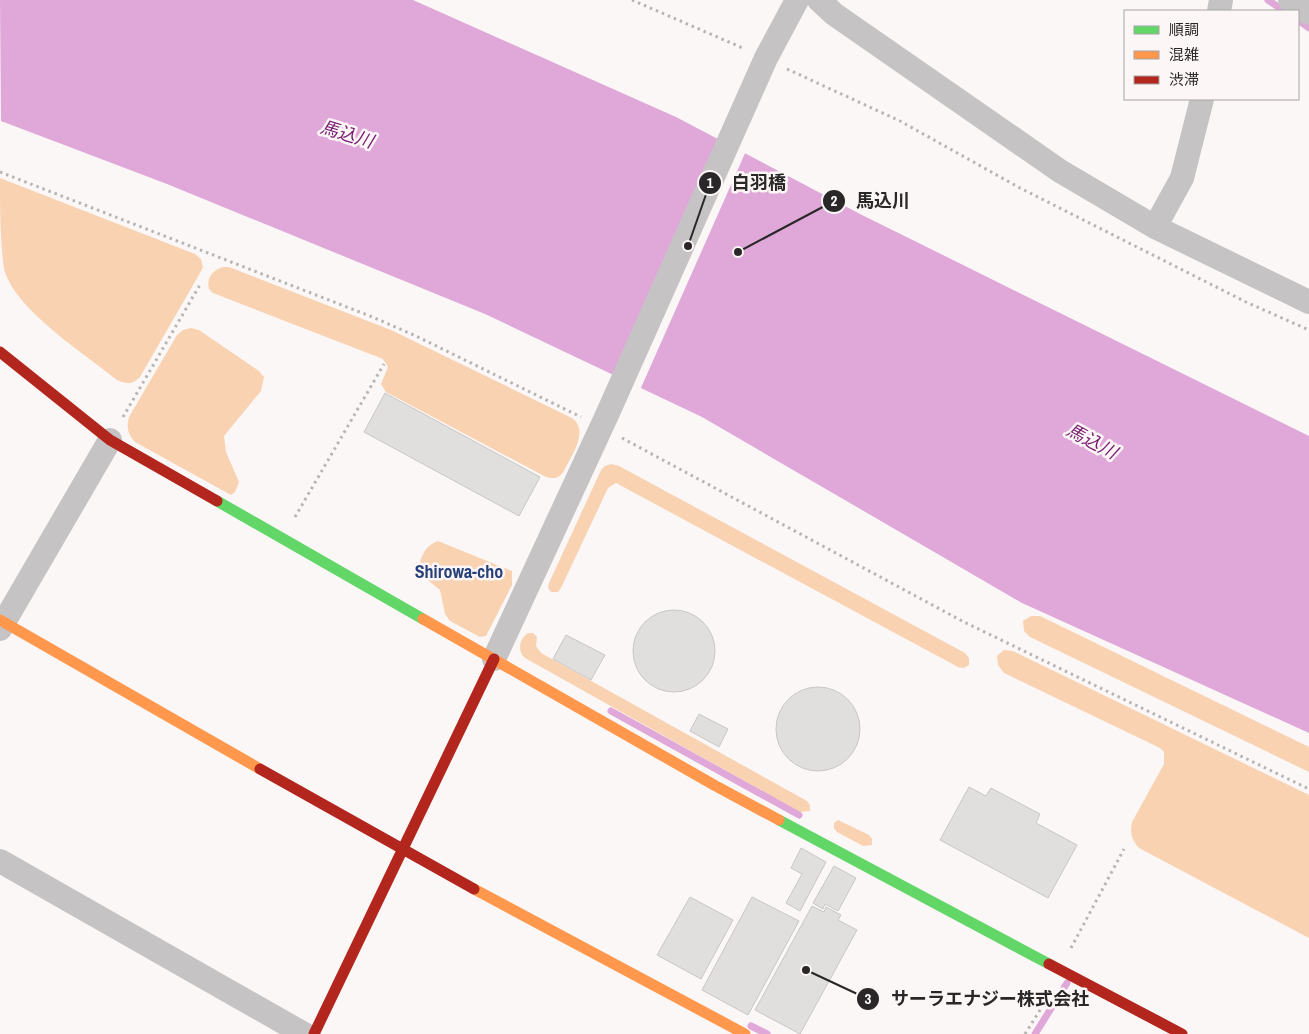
<svg xmlns="http://www.w3.org/2000/svg" width="1309" height="1034" viewBox="0 0 1309 1034" font-family="'Archivo Narrow','Noto Sans JP',sans-serif">
	<rect width="100%" height="100%" fill="#fbf7f7"/>
	<path fill="#f9d2b1" d="M0 178 195 254 201 259 203 267 200 273 140 377C132 385 127 384 117 380 84 353 15 310 4 269 0 240 0 208 0 178Z
		M223 267H229L391 330 572 418C590 431 571 456 564 471 559 479 554 479 546 477L386 392 381 384 388 367 383 359 213 293 209 289C206 278 213 270 223 267Z
		M191 328 199 330 259 371 264 377 261 391 224 436 226 452 239 482 235 492 231 495 135 442C128 434 126 428 129 417L177 335 183 330Z
		M611 464 619 466 965 653 969 658V665L964 668 958 667 616 483 608 488 561 588 558 592H551L548 588 549 583 601 470 605 466Z
		M438 541 512 571V585L486 636 480 637 450 621 445 614 440 590 420 574C417 561 425 545 438 541Z
		M1031 616H1040L1309 747V772L1030 637 1024 631 1023 621Z
		M528 633H533L537 637 536 646 541 653 807 801 810 805V811L800 812 525 658C517 651 519 639 528 633Z
		M1004 650 1013 651 1309 795V938L1139 848C1131 839 1130 833 1132 822L1164 764V752L1160 748 1004 673 998 665 997 656Z
		M838 820 869 835 872 839V845L863 846 837 832 834 828V823Z"/>
	<path fill="#dfa8d8" d="M0 0H413L676 117 862 215 1309 436V733L1022 603 702 417 485 314 167 184 1 121Z"/>
	<path fill="#fbf7f7" d="M721 138 746 151 640 390 614 378Z"/>
	<g fill="none" stroke-linecap="round" stroke-linejoin="round">
		<path stroke="#dfa8d8" stroke-width="7" d="M1268 0 1284 11
			M1298 20 1309 28
			M611 711 799 815
			M751 1026 767 1034
			M1035 1034 1067 983"/>
	</g>
	<path fill="#e1dede" stroke="#c8c6c6" d="M385 393 540 477 519 516 364 432Z
		M633 651a41 41 0 1 1 82 0a41 41 0 1 1-82 0Z
		M566 635 605 655 591 680 553 659Z
		M776 729a42 42 0 1 1 84 0a42 42 0 1 1-84 0Z
		M699 714 728 729 719 747 690 731Z
		M969 787 986 796 991 788 1040 814 1036 823 1077 845 1048 898 940 840Z
		M801 848 826 862 800 911 786 903 802 874 791 868Z
		M834 866 856 878 838 911 825 904 823 909 813 903Z
		M690 897 733 920 701 979 657 955Z
		M752 897 799 921 748 1015 702 990Z
		M812 906 824 912 826 907 841 915 838 920 857 930 800 1034 755 1010Z"/>
	<g fill="none" stroke-linecap="round" stroke-linejoin="round">
		<path stroke="#b6b5b4" stroke-width="3" stroke-dasharray="2.5 4" stroke-linecap="butt" d="M632 0 745 49
			M787 69 900 121 1020 188 1246 302 1309 330
			M0 172 370 316 416 336 581 417
			M123 417 201 283
			M622 438 964 622 1309 789
			M295 517 384 364
			M1071 948 1124 849
			M1025 1034 1052 991"/>
		<path stroke="#c5c3c3" stroke-width="24" d="M819 0 834 14 1060 171 1155 227 1309 302
			M1290 0 1309 13
			M1219 11 1221 0
			M1155 227 1182 178 1202 99
			M0 629 110 440
			M494 659 607 415 766 58 797 0
			M0 861 304 1034"/>
		<path stroke="#63d668" stroke-width="11" d="M217 501 423 619
			M779 820 1049 964"/>
		<path stroke="#ff974d" stroke-width="11" d="M423 619 714 785 779 820
			M0 620 260 769
			M474 889 745 1034"/>
		<path stroke="#b3261e" stroke-width="11" d="M0 352 110 440 217 501
			M260 769 474 889
			M1049 964 1182 1034
			M314 1034 494 659"/>
	</g>
	<g text-anchor="middle" dominant-baseline="central" stroke-width="5" stroke-linejoin="round" paint-order="stroke">
		<g font-size="18" font-style="italic" fill="#771b71" stroke="#fcf6f6">
			<text transform="translate(347 134) rotate(17)">馬込川</text>
			<text transform="translate(1092 441) rotate(28)">馬込川</text>
		</g>
		<g font-size="18" font-weight="bold" fill="#264179" stroke="#fcf6f6">
			<text x="459" y="571">Shirowa-cho</text>
		</g>
	</g>
	<path fill="none" stroke="#292727" stroke-width="2" d="M688 246L710 183M738 252L834 201M806 970L868 999"/>
	<g fill="#292727" stroke="#fcf6f6" stroke-width="2">
		<circle cx="688" cy="246" r="5"/>
		<circle cx="738" cy="252" r="5"/>
		<circle cx="806" cy="970" r="5"/>
		<circle cx="710" cy="183" r="12"/>
		<circle cx="834" cy="201" r="12"/>
		<circle cx="868" cy="999" r="12"/>
	</g>
	<g font-size="15" text-anchor="middle" font-weight="bold" fill="#fff">
		<text x="710" y="188">1</text>
		<text x="834" y="206">2</text>
		<text x="868" y="1004">3</text>
	</g>
	<g font-size="18" text-anchor="middle" font-weight="bold" fill="#292727" stroke="#fcf6f6" stroke-width="5" stroke-linejoin="round" paint-order="stroke">
		<text x="759" y="189">白羽橋</text>
		<text x="883" y="207">馬込川</text>
		<text x="990" y="1005">サーラエナジー株式会社</text>
	</g>
	<rect x="1124" y="10" width="175" height="90" fill="#fcf6f6" stroke="#a8a3a3"/>
	<rect x="1134" y="26" width="25" height="8" fill="#63d668" stroke="#a8a3a3"/>
	<text x="1169" y="35" font-size="15" fill="#292727">順調</text>
	<rect x="1134" y="51" width="25" height="8" fill="#ff974d" stroke="#a8a3a3"/>
	<text x="1169" y="60" font-size="15" fill="#292727">混雑</text>
	<rect x="1134" y="76" width="25" height="8" fill="#b3261e" stroke="#a8a3a3"/>
	<text x="1169" y="85" font-size="15" fill="#292727">渋滞</text>
</svg>
